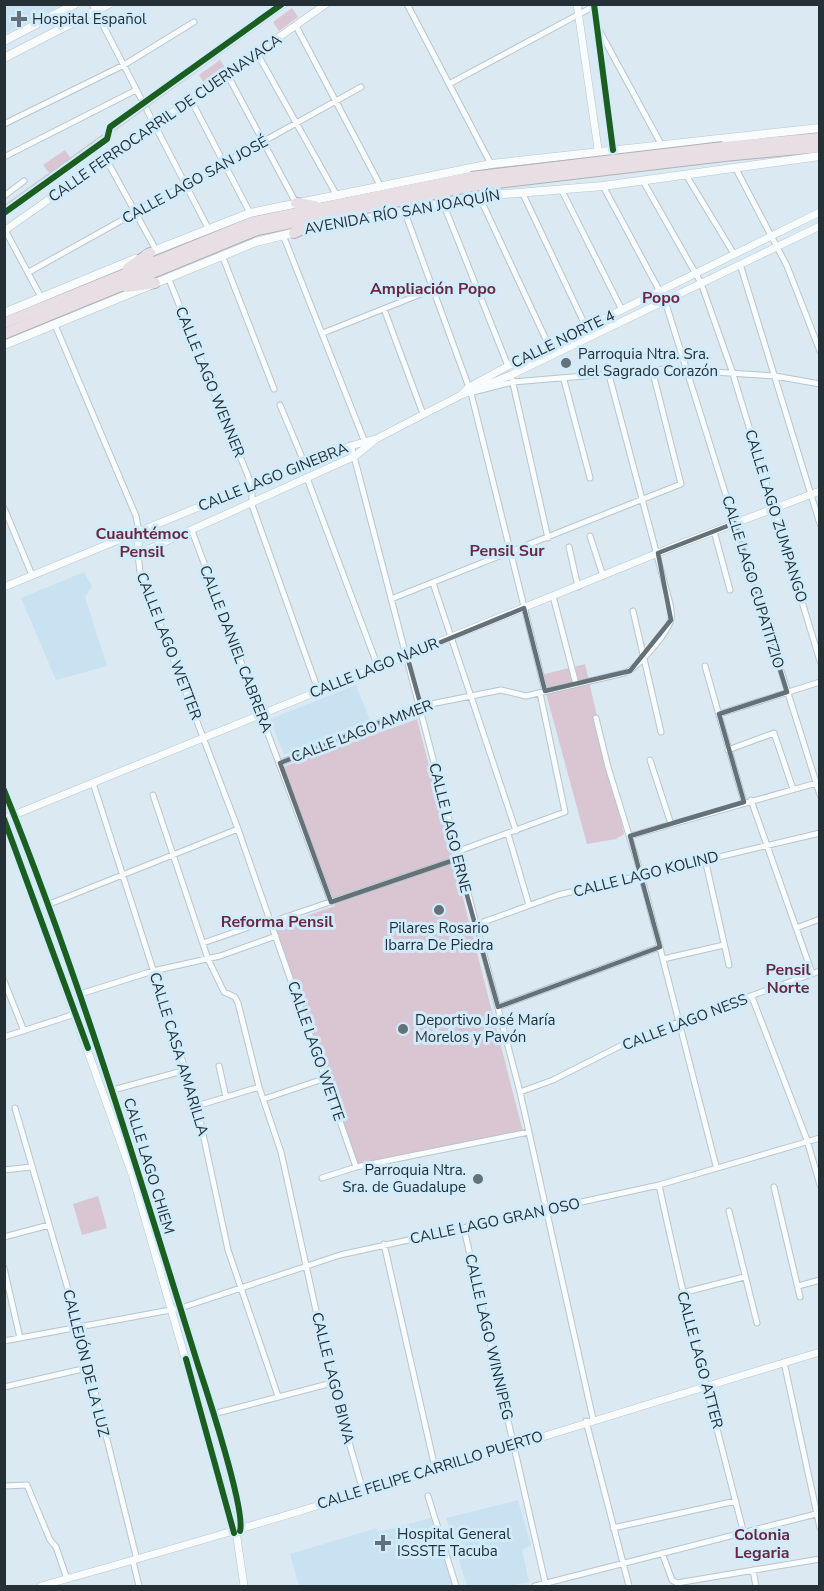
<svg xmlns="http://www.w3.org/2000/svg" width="824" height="1591" viewBox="0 0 824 1591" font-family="'Nunito Sans',sans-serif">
	<rect width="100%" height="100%" fill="#dae9f2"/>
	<path fill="#c9e2f1" d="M5 4H62V5L5 34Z
		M84 572 92 586 85 597 107 666 56 680 21 598Z
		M356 685 370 720 284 755 270 719Z
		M518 1500 531 1546 522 1549 529 1582 510 1586H467L446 1518Z
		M431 1518 453 1586H299L290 1554 377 1528 378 1532Z"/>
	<path fill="#d9c6d2" d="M292 8 298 17 279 31 273 22Z
		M220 60 226 69 205 84 199 75Z
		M65 150 71 159 50 174 43 165Z
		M585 664 624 834 616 839 587 844 541 675Z
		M417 719 523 1132 358 1166 274 927 335 906 283 767Z
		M98 1196 107 1228 82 1235 73 1204Z"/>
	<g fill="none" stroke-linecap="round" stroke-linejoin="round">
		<g stroke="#b9c5cc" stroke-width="7">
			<path id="minor" d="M92 4 208 228
				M407 4 491 164
				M296 26 380 185
				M599 30 661 144
				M257 53 336 194
				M227 74 296 203
				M449 84 598 4
				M191 100 250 213
				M4 124 124 65 194 22
				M4 157 136 90
				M106 159 156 250
				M736 169 787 266 820 351
				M686 175 734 254
				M643 181 701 283 732 371 820 661
				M603 186 665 301 820 795
				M561 189 622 310
				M522 192 586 327
				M4 196 24 181
				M479 196 549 346
				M443 203 508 366
				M404 210 471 393 545 691
				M5 230 41 297
				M283 235 366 445
				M222 255 274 389
				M740 264 820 524
				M29 272 361 87
				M168 277 252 486V505L318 690
				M384 309 423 414
				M55 325 136 516 139 532
				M323 333 431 290
				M512 379 548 538
				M564 380 590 478
				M473 392 513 382 667 369 775 376 820 384
				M280 405 301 455
				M351 445 520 1092 593 1419
				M307 478 378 667
				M4 508 32 575
				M192 531 331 902
				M714 531 730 590
				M590 536 603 576
				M569 547 578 587
				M138 554 140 572 238 829 356 1167
				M433 583 516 831
				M553 596 576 684
				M391 599 681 484 652 369
				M633 611 661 732
				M705 666 744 802
				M719 714 820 682
				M596 718 608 767 641 874 716 1166
				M728 750 774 733 793 789
				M650 760 671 824
				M280 763 421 706 501 690 526 696 624 673C638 668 667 634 671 619 672 614 671 609 670 604L609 375
				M93 783 197 1106 228 1250 278 1396
				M153 795 208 959 224 992 235 997 238 1003 259 1087 281 1152 332 1383 363 1491
				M751 800 812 973
				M508 834 529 905
				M630 836 820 782
				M456 852 565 812 540 693
				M705 859 729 965
				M47 905 238 829
				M271 922 457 859
				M475 925 558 895 820 833
				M796 928 820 919
				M203 943 252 926
				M663 959 724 945
				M4 981 24 1031
				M80 994 153 971 220 956 276 936
				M752 997 807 1140 820 1185
				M498 1007 660 947
				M4 1037 75 1014
				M219 1066 226 1097
				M113 1090 186 1070
				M520 1092 553 1080 632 1040 678 1022 820 971
				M264 1099 326 1078
				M197 1106 259 1087
				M15 1108 79 1327 137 1560
				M4 1170 31 1167
				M322 1178 356 1167 529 1132
				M659 1185C684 1302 714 1418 744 1534
				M774 1187 800 1297
				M729 1211 757 1323
				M464 1229 546 1586
				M4 1237 49 1225
				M384 1244 435 1468
				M4 1268 20 1338
				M798 1286 820 1280
				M682 1293 744 1277
				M4 1341 181 1308 340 1255 659 1185 820 1138
				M784 1362 820 1528
				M4 1387 87 1368
				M213 1414 332 1383
				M586 1421 629 1586
				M4 1486 27 1485 50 1540 56 1547 67 1579
				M428 1496 456 1586
				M613 1528 736 1501
				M662 1553 672 1580 677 1583 820 1559
				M133 1561 139 1586
				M753 1570 756 1586
				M535 1586 816 1514"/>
		</g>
		<g stroke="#b9c5cc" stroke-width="8">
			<path id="tertiary" d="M577 4 599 156
				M594 4 613 154
				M4 231 326 4
				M461 395 511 375 820 226
				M139 532 138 554 355 456 376 439 461 395 469 387 508 366 820 212
				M4 587 340 449 375 439
				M4 790C79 975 137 1167 196 1357 205 1385 247 1512 240 1532
				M4 819 675 546 820 491
				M4 819 132 1174 237 1538 244 1586
				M41 1586C302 1514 560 1430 820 1352"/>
		</g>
		<g stroke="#b9c5cc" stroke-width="9">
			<path id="secondary" d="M4 41 75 4
				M4 58 109 4
				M308 230 479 196 603 186 820 156
				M146 254 250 213 491 164 820 128
				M4 313 135 259
				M4 345 256 242 296 232"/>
		</g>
		<g stroke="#b2afb7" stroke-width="12">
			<path id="motorway" d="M723 147 820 138
				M724 156 820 147
				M296 203 315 206
				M294 233 318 222
				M128 268 150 253
				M127 287 155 283
				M4 323 253 222 471 177
				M4 334 257 230 473 186"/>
		</g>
		<use href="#minor" stroke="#f9fcfd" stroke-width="5"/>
		<use href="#tertiary" stroke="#f9fcfd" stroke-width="7"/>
		<use href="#secondary" stroke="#f9fcfd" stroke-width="8"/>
		<use href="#motorway" stroke="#e8dfe4" stroke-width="10"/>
		<g stroke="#c6cacd" stroke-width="4.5">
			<path id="rail" d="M4 208 287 4"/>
		</g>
		<use href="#rail" stroke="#d0ecfc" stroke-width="2" stroke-dasharray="7" stroke-linecap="butt"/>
		<g stroke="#b2afb7" stroke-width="12" stroke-linecap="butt">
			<path id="motorway-bridge" d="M471 177 723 147
				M473 186 724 156"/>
		</g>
		<use href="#motorway-bridge" stroke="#e8dfe4" stroke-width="10"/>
		<g stroke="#d0ecfc" stroke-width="10">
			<path id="cycleway" d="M594 4 613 150
				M4 213 107 139 110 127 282 4
				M4 790C80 978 138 1172 198 1365 207 1392 246 1511 240 1531
				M4 819 88 1048
				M186 1359 234 1533"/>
		</g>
		<use href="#cycleway" stroke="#1b5e20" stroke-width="6"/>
	</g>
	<path fill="none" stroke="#647178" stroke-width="4.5" stroke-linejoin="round" d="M735 523 787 692 719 714 744 802 630 836 660 947 498 1007 457 859 331 902 280 763 421 706 407 656 524 608 545 691 630 671 671 620 658 553Z"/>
	<g fill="#647178" stroke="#d0ecfc" stroke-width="2">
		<path d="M16 10h6v6h6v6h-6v6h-6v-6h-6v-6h6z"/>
		<circle cx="566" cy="363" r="6"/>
		<circle cx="439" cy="910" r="6"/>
		<circle cx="403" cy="1029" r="6"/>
		<circle cx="478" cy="1179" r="6"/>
		<path d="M380 1534h6v6h6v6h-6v6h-6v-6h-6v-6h6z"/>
	</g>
	<g text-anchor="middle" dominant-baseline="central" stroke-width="6" stroke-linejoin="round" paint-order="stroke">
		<g font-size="15" fill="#253036" stroke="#d0ecfc" text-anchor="start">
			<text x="32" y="19">Hospital Español</text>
			<text x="578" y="354">Parroquia Ntra. Sra.<tspan x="578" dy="17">del Sagrado Corazón</tspan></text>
			<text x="439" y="928" text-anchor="middle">Pilares Rosario<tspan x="439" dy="17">Ibarra De Piedra</tspan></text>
			<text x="415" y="1020">Deportivo José María<tspan x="415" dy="17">Morelos y Pavón</tspan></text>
			<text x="466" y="1170" text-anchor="end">Parroquia Ntra.<tspan x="466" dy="17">Sra. de Guadalupe</tspan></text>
			<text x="397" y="1534">Hospital General<tspan x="397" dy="17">ISSSTE Tacuba</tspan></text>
		</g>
		<g font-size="15" fill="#253036" stroke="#d0ecfc">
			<text transform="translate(165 118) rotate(-35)">CALLE FERROCARRIL DE CUERNAVACA</text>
			<text transform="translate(195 180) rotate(-29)">CALLE LAGO SAN JOSÉ</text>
			<text transform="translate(402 212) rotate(-10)">AVENIDA RÍO SAN JOAQUÍN</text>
			<text transform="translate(563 339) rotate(-26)">CALLE NORTE 4</text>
			<text transform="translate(210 382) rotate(68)">CALLE LAGO WENNER</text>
			<text transform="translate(273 477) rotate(-22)">CALLE LAGO GINEBRA</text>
			<text transform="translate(776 516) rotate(73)">CALLE LAGO ZUMPANGO</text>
			<text transform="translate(753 582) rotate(73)">CALLE LAGO CUPATITZIO</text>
			<text transform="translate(169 646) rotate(69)">CALLE LAGO WETTER</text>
			<text transform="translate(236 649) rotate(69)">CALLE DANIEL CABRERA</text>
			<text transform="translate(374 668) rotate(-22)">CALLE LAGO NAUR</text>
			<text transform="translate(362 731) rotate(-21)">CALLE LAGO AMMER</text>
			<text transform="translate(450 828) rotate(76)">CALLE LAGO ERNE</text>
			<text transform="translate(646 874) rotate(-14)">CALLE LAGO KOLIND</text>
			<text transform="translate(685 1022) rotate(-21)">CALLE LAGO NESS</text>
			<text transform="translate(316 1051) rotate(71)">CALLE LAGO WETTE</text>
			<text transform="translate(179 1054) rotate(73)">CALLE CASA AMARILLA</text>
			<text transform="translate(149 1166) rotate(73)">CALLE LAGO CHIEM</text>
			<text transform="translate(495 1221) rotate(-12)">CALLE LAGO GRAN OSO</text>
			<text transform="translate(489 1337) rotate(77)">CALLE LAGO WINNIPEG</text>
			<text transform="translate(700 1360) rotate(75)">CALLE LAGO ATTER</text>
			<text transform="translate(86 1363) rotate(76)">CALLEJÓN DE LA LUZ</text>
			<text transform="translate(333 1378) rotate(76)">CALLE LAGO BIWA</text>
			<text transform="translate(430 1470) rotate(-17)">CALLE FELIPE CARRILLO PUERTO</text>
		</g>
		<g font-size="16" font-weight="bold" fill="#6b2741" stroke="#d0ecfc">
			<text x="433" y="289">Ampliación Popo</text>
			<text x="661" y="298">Popo</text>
			<text x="142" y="534">Cuauhtémoc<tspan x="142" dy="18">Pensil</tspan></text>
			<text x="507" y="551">Pensil Sur</text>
			<text x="277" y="922">Reforma Pensil</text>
			<text x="788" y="970">Pensil<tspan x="788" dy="18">Norte</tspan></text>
			<text x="762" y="1535">Colonia<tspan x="762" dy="18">Legaria</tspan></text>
		</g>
	</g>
	<rect width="824" height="1591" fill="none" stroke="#253036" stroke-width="12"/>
</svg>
